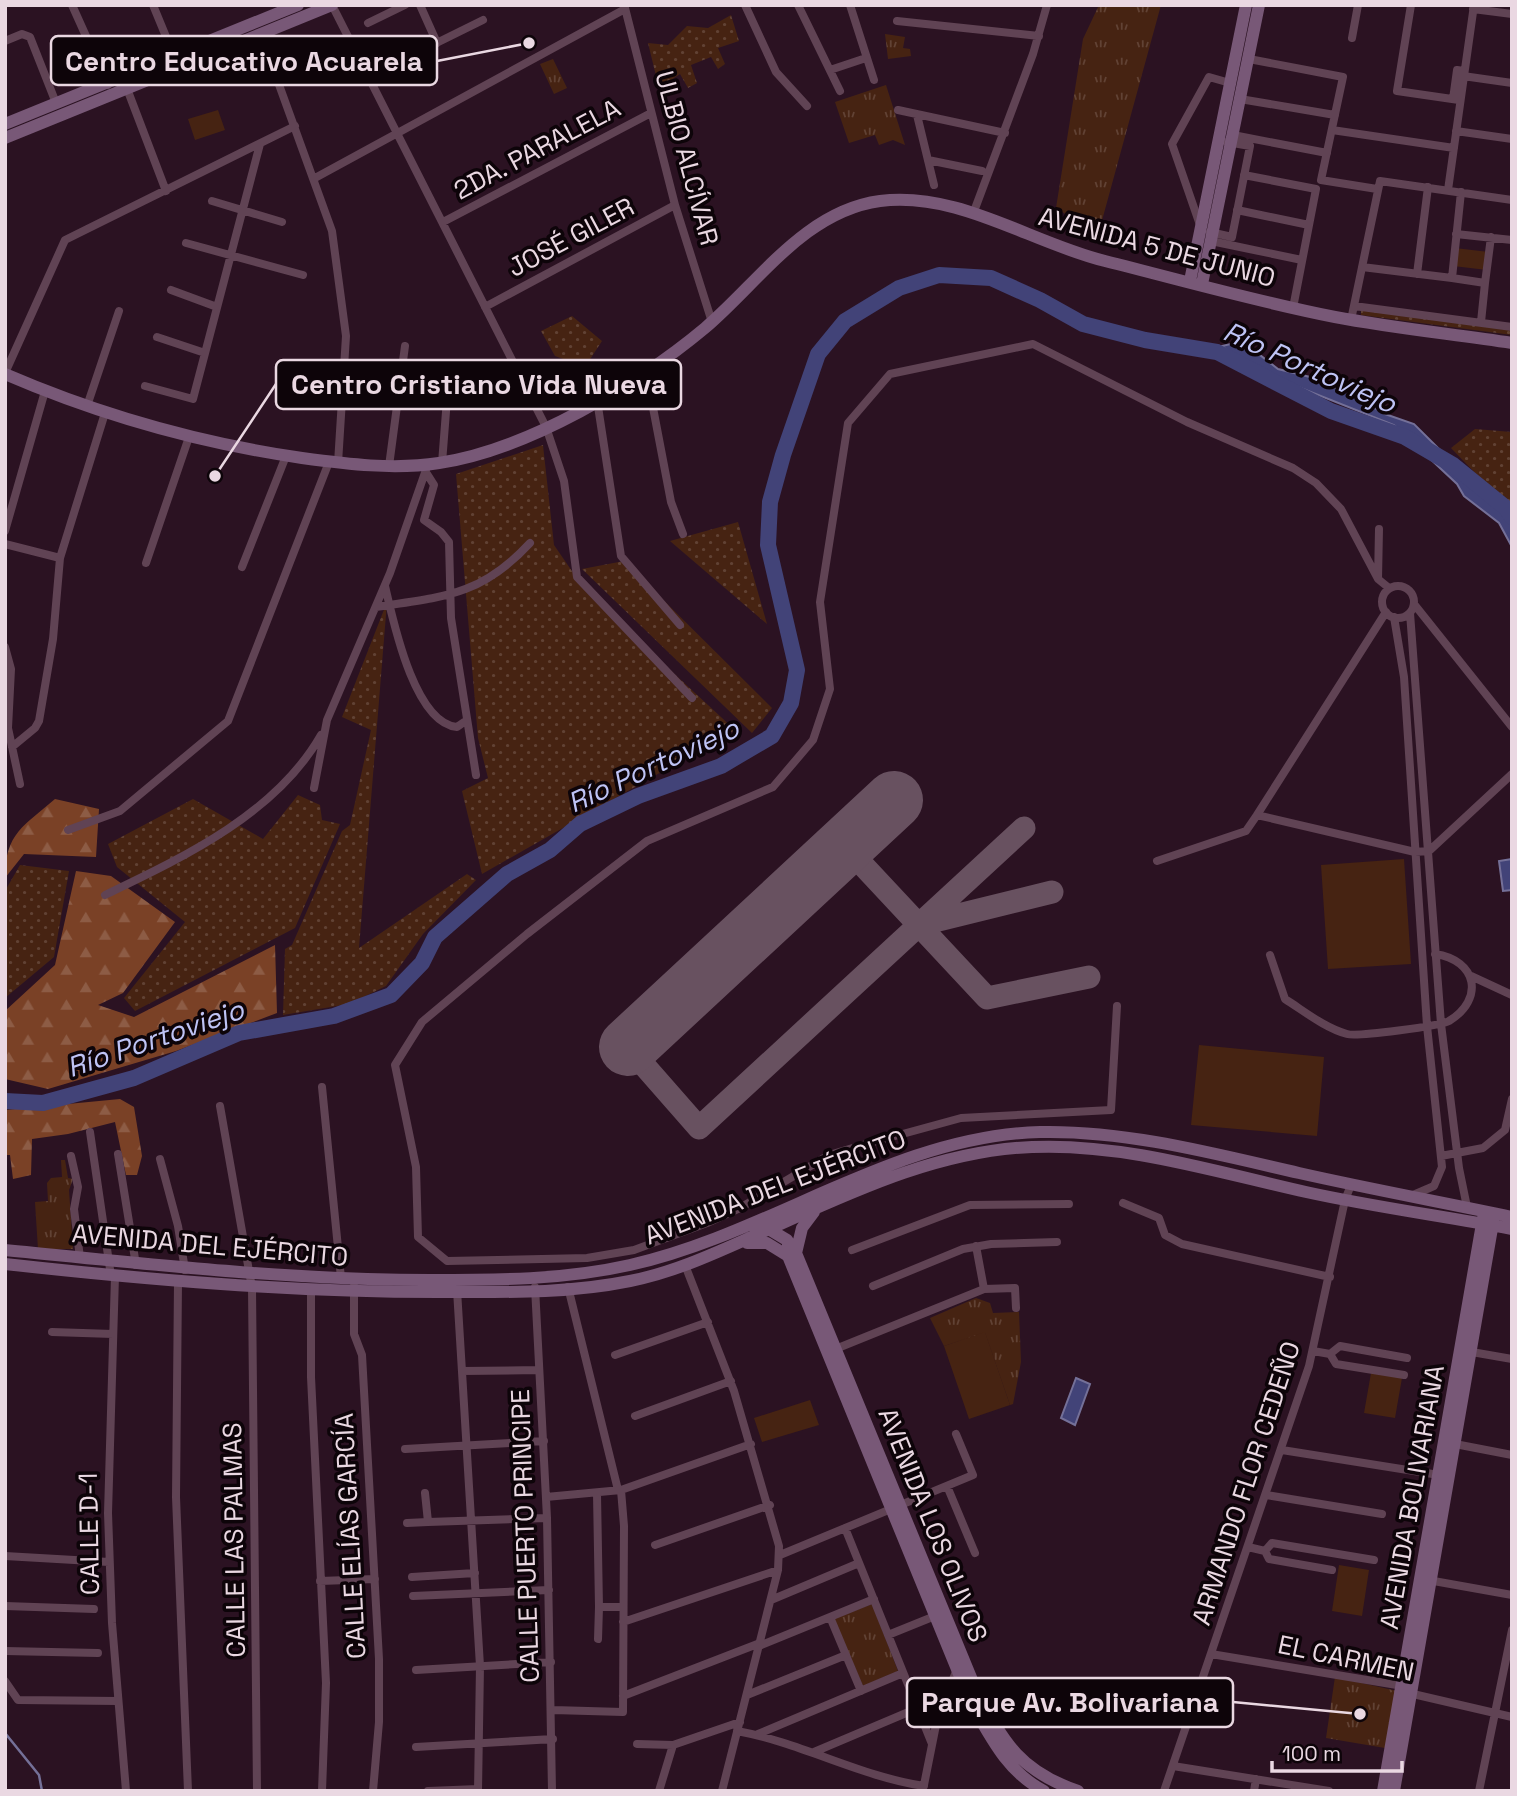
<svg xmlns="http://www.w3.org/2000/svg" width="1517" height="1796" viewBox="0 0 1517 1796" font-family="'Space Grotesk',sans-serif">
	<defs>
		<pattern id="grass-dots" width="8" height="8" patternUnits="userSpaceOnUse" patternTransform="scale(1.75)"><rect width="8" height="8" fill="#462312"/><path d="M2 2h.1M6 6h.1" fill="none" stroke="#614234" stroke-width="1.8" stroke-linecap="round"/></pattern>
		<pattern id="forest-firs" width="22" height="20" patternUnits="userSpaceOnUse" patternTransform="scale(1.75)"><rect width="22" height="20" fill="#7a4126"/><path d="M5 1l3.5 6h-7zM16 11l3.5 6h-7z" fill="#8d5c45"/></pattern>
		<pattern id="park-tufts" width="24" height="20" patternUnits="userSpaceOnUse" patternTransform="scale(1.75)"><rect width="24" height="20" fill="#462312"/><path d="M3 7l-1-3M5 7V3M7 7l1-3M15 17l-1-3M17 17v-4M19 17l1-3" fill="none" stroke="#614234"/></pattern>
	</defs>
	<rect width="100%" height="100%" fill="#2b1222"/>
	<path fill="url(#grass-dots)" d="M731 15 739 41 718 48 725 64 718 69 711 57 691 65 697 83 688 88 680 74 659 88 648 43 668 45 687 26 708 28Z
		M1361 310 1512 330V335L1361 315Z
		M572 316 602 341 585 367 555 356 541 331Z
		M1475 429 1512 432V511L1451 448Z
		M543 445 554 545 587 593 735 730 482 874 462 791 488 778 478 738 456 474Z
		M738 522 767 624 670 541Z
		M624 561 772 708 752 733 582 569Z
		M387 602 359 948 467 874 476 880 423 934 386 986 349 1004 283 1015 285 949 292 945 342 831 350 825 371 730 342 717Z
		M298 795 320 805 322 820 340 824 295 928 135 1011 124 998 185 922 117 867 108 844 193 799 263 839Z
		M20 865 69 871 54 957 5 998V891Z"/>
	<path fill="url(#forest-firs)" d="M55 799 99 809 96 857 24 854 5 878C5 833 24 826 55 799Z
		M76 871 111 876 175 922 123 993 98 1005 134 1017 275 945 277 1013 176 1051 48 1089 5 1079V1011L55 965Z
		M120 1099 134 1107 142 1156 137 1175H126L115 1122 68 1134 32 1139 31 1175 13 1179 10 1155H5V1110Z"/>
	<path fill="url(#park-tufts)" d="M1099 5H1161L1098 235 1056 208 1083 39Z
		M885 34 905 37 903 48 910 49 911 56 888 59Z
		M553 59 567 88 554 94 540 64Z
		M886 85 905 145 893 140 879 145 875 135 849 143 835 102Z
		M61 1160H65L68 1178 73 1179 69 1190 73 1249H38L35 1202 48 1201 47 1183 51 1178 62 1177Z
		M976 1298 990 1303 993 1313 1019 1312 1021 1362 1013 1404 1010 1405 985 1333 944 1346 930 1318Z
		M872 1604 898 1671 863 1686 834 1619Z
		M1335 1677 1397 1691 1385 1748 1326 1738Z"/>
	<path fill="#462312" d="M218 110 225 130 195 140 188 119Z
		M1455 248 1489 252 1487 270 1453 266Z
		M1404 859 1411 964 1328 969 1321 865Z
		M1199 1045 1324 1057 1317 1136 1191 1125Z
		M985 1332 1010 1405 969 1419 944 1346Z
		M1371 1373 1402 1378 1395 1418 1364 1413Z
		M810 1400 819 1425 762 1442 754 1418Z
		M1339 1565 1369 1570 1362 1616 1332 1611Z"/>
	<path fill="#424378" stroke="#747098" stroke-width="2" d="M1239 342 1246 350 1256 352 1278 369 1310 377 1352 395 1385 414 1414 424 1443 453 1452 467 1508 517 1512 523V547L1499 523 1464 496 1457 484 1394 425 1273 377 1235 357 1222 346Z
		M1512 859V890L1503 891 1499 861Z
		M1076 1378 1090 1384 1075 1425 1061 1418Z"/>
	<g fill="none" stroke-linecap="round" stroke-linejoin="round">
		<path stroke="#747098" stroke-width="2.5" d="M5 1733 39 1775 42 1791"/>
		<path stroke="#424378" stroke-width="16" d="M5 1101 43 1103 134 1078 239 1033 334 1016 391 995 422 963 435 937 507 874 550 850 580 824 638 796 721 766 772 736 791 703 797 670 768 545 770 502 783 455 818 354 845 321 899 288 939 275 991 278 1040 300 1083 324 1145 340 1217 352 1331 411 1405 437 1453 465 1506 508 1512 517"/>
		<path stroke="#685160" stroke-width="23" d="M845 846 987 998 1089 977
			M922 924 1052 892
			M628 1047 699 1128 1024 828"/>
		<path stroke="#685160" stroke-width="58" d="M628 1047 894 800"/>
		<path stroke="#604354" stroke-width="8" d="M72 5 108 85
			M153 5 174 56
			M332 5 546 427 564 481 577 577 692 698
			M420 5 437 43
			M745 5 776 72 807 106
			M798 5 840 91
			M850 5 874 80
			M1411 5 1397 91 1459 100
			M625 8 675 205 712 322
			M1473 9 1512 14
			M897 21 1039 36
			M368 23 405 5
			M261 35 332 231 346 336 338 463
			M1352 38 1358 5
			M5 41 22 34 30 37 56 103
			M1249 59 1343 77 1321 180 1377 189
			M390 66 483 20
			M830 70 866 58
			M1463 76 1512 83
			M126 86 166 191
			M1240 99 1335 115
			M1453 99 1457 70 1464 71
			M898 110 1005 133
			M917 115 934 185
			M1332 130 1454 148
			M1456 131 1512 139
			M1233 135 1327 153
			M928 160 982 171
			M1244 175 1316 189 1293 308
			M315 178 625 9
			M1448 190 1474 5
			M212 201 282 222
			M1237 210 1309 225
			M973 214 1033 54 1047 5
			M443 222 651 113
			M1200 225 1172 144 1209 77 1230 83
			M1210 232 1232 237 1250 146 1227 142
			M1456 234 1512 240
			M1211 241 1302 260
			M186 243 303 275
			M1362 267 1452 278 1461 192
			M1417 274 1428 187
			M1452 278 1485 283 1481 322
			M1485 283 1491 237
			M171 290 217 307
			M1354 306 1512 327
			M485 307 675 205
			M1351 320 1380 181 1512 200
			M157 337 205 353
			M646 371 671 502 683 534
			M5 373 65 240 295 126
			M145 386 193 399 260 144
			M597 400 621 556 680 625
			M87 406 119 311
			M442 463 448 386
			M389 466 405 346
			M427 474 434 485 424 520 441 532 449 542 451 618 476 775
			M1379 529 1378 579 1389 588
			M5 531 45 391
			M5 544 60 558
			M146 563 189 437
			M242 567 286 456
			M385 586C393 620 414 723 457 727L467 720
			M1382 602a16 16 0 1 1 32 0a16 16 0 1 1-32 0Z
			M1414 604 1512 727
			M376 607C443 597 481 596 530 543
			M1386 612 1257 815 1415 852 1429 851 1512 774
			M1410 613 1441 1024 1459 1168 1467 1207
			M1394 617 1404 677 1427 1026 1442 1167 1434 1186 1413 1195
			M5 647 11 669 8 728 20 784
			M12 747 35 728 39 721 53 639 60 558 105 413
			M314 788 327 720 390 573 428 464
			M68 830 120 811 228 721 329 462
			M1157 861 1246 831 1257 815
			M105 895C184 857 276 814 321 735
			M1270 955 1285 999C1304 1011 1325 1028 1347 1034 1357 1037 1440 1026 1449 1021 1485 999 1477 960 1435 954
			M1471 976 1512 995
			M1117 1006 1111 1110 961 1118 866 1144 829 1155 740 1208 707 1223 634 1250 587 1258 447 1261 418 1237 416 1167 395 1065 422 1022 527 934 647 841 773 787 813 740 830 689 820 602 848 423 890 374 1033 344 1187 422 1293 468 1316 483 1341 509 1378 579
			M322 1087 341 1278
			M220 1106 252 1288 257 1791
			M90 1132 111 1276
			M118 1154 136 1265
			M71 1156 78 1187 74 1209 80 1258
			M1441 1156 1483 1148 1505 1130 1512 1099
			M160 1159 178 1226 185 1270
			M1123 1203 1159 1218 1165 1235 1182 1244 1330 1277
			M976 1246 984 1289 1015 1288 1016 1308
			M852 1250 970 1205 1069 1204
			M685 1265 734 1391 779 1546 778 1570 722 1791
			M115 1276 108 1513 112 1623 126 1791
			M178 1282 176 1497 188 1791
			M354 1286V1334L362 1355 379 1659V1722L373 1791
			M873 1286 963 1249 991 1244 1057 1242
			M535 1287 547 1518 552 1791
			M457 1290 480 1666 478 1791
			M311 1291V1377L326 1683 322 1791
			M52 1332 113 1334
			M833 1350 984 1289
			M1313 1351 1330 1354 1340 1346 1407 1358
			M1466 1351 1512 1359
			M1330 1354 1336 1364 1404 1375
			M615 1355 708 1322
			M462 1371 539 1370
			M635 1416 731 1381
			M1455 1444 1512 1455
			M405 1449 544 1441
			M1282 1450 1439 1475
			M947 1486 975 1553
			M425 1493 428 1522 547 1518
			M597 1494 599 1607H623
			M1266 1495 1382 1514
			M546 1497 621 1490 751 1444
			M407 1523 428 1522
			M845 1528 932 1744
			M655 1545 770 1505
			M1248 1547 1265 1551 1272 1543 1374 1560
			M1265 1551 1269 1559 1332 1570
			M780 1555 973 1475 956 1434
			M5 1556 109 1562
			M412 1577 475 1573
			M1428 1580 1512 1595
			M320 1581 375 1579
			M413 1596 549 1590
			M771 1600 859 1563
			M5 1606 94 1609
			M830 1617 861 1691
			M623 1622 778 1570
			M888 1635 935 1616
			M598 1639 599 1607
			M5 1651 98 1653
			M1211 1654 1403 1686 1413 1694 1512 1717
			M416 1670 551 1662
			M5 1681 18 1700 118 1701
			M747 1695 846 1655
			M623 1696 760 1643 759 1646 874 1599
			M553 1710 623 1712 624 1526 621 1490H618L568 1287
			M737 1731C802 1743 859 1776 924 1786
			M758 1734 903 1673
			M637 1744 673 1745 740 1722
			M416 1747 553 1739
			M814 1752 918 1708
			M1173 1766 1329 1791
			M923 1790 937 1720 957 1669
			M428 1791 478 1789
			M659 1791 673 1745
			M1164 1791 1309 1366 1345 1200 1351 1185
			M1254 1791 1256 1779
			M1479 1791 1512 1630"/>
		<path stroke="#785877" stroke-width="12" d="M5 124 298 5
			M5 138 332 5
			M1190 281 1246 5
			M1202 284 1259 5
			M5 374C100 415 199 443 302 458 347 464 394 470 439 463 527 450 638 384 705 328 759 282 805 211 880 201 959 191 1031 243 1105 261 1181 280 1258 302 1335 317 1393 328 1453 334 1512 343
			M767 1228 787 1240 796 1253 977 1692C1005 1744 1020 1771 1078 1791
			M788 1242V1256L970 1701C990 1736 1007 1772 1044 1791
			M747 1243H767L788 1256
			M5 1250C147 1264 287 1280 430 1280 498 1280 563 1280 630 1265 770 1234 893 1136 1040 1132 1126 1130 1216 1154 1299 1173 1370 1189 1441 1202 1512 1217
			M796 1253 802 1228 814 1212
			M5 1264C149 1280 292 1292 438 1292 502 1292 566 1294 630 1281 671 1273 709 1256 747 1239 838 1199 930 1151 1032 1147 1124 1143 1216 1172 1306 1192 1374 1207 1443 1216 1512 1229
			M1383 1791 1483 1218
			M1394 1791 1494 1217"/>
	</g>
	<g text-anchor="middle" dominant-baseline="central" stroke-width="7" stroke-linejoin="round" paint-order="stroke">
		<g font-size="26" fill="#ead8e2" stroke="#0d0409">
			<text transform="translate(537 149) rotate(-28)">2DA. PARALELA</text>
			<text transform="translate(687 158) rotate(75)">ULBIO ALCÍVAR</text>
			<text transform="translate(571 237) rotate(-28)">JOSÉ GILER</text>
			<text transform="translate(1157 247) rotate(15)">AVENIDA 5 DE JUNIO</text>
			<text transform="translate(775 1187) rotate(-21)">AVENIDA DEL EJÉRCITO</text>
			<text transform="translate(210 1245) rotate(5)">AVENIDA DEL EJÉRCITO</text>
			<text transform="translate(1246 1483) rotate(-72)">ARMANDO FLOR CEDEÑO</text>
			<text transform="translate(1412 1497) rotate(-80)">AVENIDA BOLIVARIANA</text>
			<text transform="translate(933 1525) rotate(68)">AVENIDA LOS OLIVOS</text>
			<text transform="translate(89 1534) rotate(-91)">CALLE D-1</text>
			<text transform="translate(350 1536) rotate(-93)">CALLE ELÍAS GARCÍA</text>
			<text transform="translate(525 1536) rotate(-92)">CALLE PUERTO PRINCIPE</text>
			<text transform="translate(234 1540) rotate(-91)">CALLE LAS PALMAS</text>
			<text transform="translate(1346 1658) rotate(12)">EL CARMEN</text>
		</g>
		<g font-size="28" font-style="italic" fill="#bec3f5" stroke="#0d0409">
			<text transform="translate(1310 367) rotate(24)">Río Portoviejo</text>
			<text transform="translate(653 765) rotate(-25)">Río Portoviejo</text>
			<text transform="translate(155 1038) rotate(-19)">Río Portoviejo</text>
		</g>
	</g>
	<path fill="none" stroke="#ead8e2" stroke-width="2.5" d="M529 43L437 61M215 476L276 384M1360 1714L1233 1702"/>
	<g fill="#ead8e2" stroke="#0d0409" stroke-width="2.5">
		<circle cx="529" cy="43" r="7"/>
		<circle cx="215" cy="476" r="7"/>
		<circle cx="1360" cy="1714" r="7"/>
	</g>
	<g fill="#0d0409" stroke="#ead8e2" stroke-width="2.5">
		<rect x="51" y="36" width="386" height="49" rx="7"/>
		<rect x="276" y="360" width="405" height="49" rx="7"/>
		<rect x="907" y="1678" width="326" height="49" rx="7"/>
	</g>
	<g font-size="28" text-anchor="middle" font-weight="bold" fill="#ead8e2">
		<text x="244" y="71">Centro Educativo Acuarela</text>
		<text x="479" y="394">Centro Cristiano Vida Nueva</text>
		<text x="1070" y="1712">Parque Av. Bolivariana</text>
	</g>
	<rect width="1517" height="1796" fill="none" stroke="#ead8e2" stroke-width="14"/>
	<path d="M1272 1761v10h130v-10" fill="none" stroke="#ead8e2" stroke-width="3.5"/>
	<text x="1282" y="1761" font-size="21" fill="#ead8e2" stroke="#0d0409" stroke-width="5" paint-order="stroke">100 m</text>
</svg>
